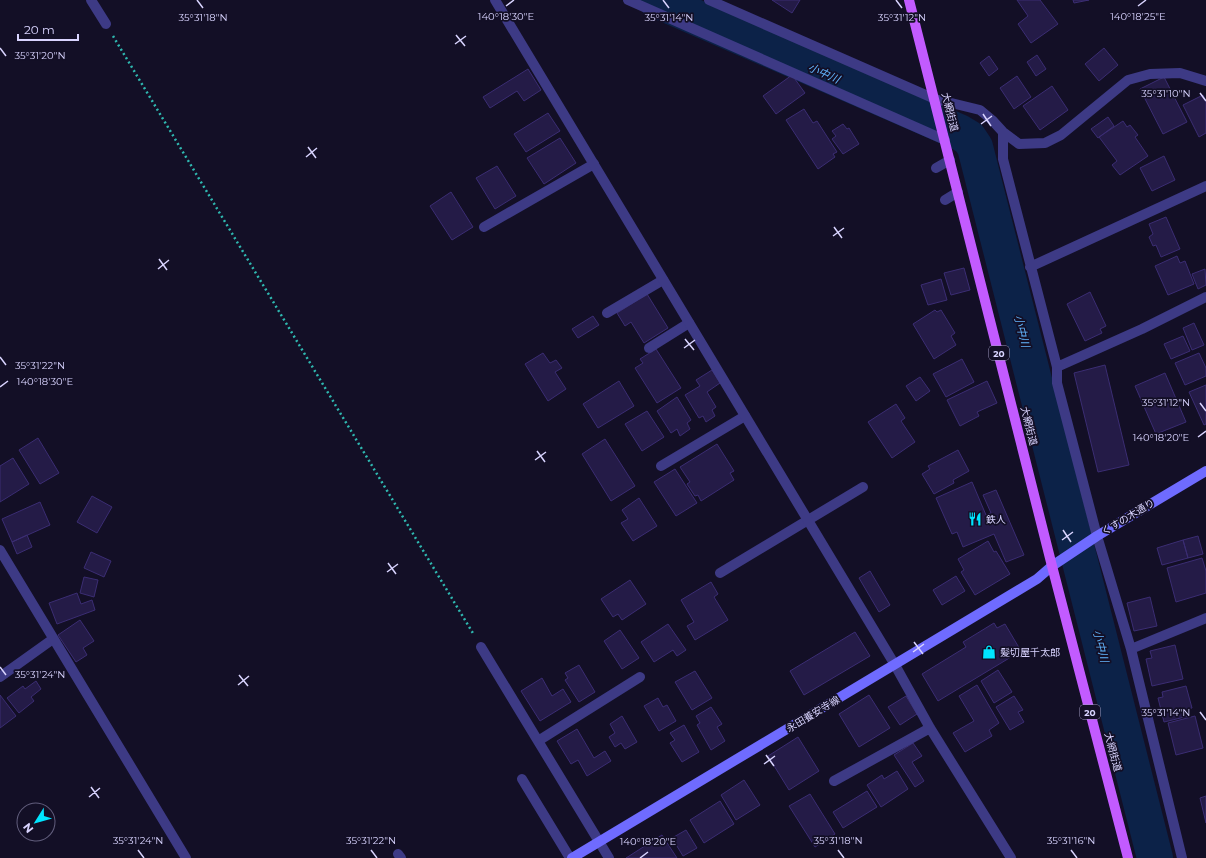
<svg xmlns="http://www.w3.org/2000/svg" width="1206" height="858" viewBox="0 0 1206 858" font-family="Montserrat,'Noto Sans JP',sans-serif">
	<rect width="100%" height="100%" fill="#130f26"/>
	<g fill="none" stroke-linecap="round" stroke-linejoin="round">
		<path stroke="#0c2248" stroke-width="36" d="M656 0 959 132 969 138 975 147 1155 858"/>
	</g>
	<path fill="#241b47" stroke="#3b2d73" d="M772 0H800L792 13Z
		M1017 0H1040L1058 24 1031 43 1018 24 1028 16Z
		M1073 0H1089L1074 3Z
		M1104 48 1118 65 1099 81 1085 64Z
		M1037 55 1046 69 1036 76 1027 62Z
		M989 56 998 69 989 76 980 63Z
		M528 69 541 90 524 101 517 91 490 108 483 97Z
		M792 75 805 93 776 114 763 96Z
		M1017 76 1031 97 1014 109 1000 88Z
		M1164 77 1187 122 1163 134 1140 89Z
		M1052 86 1068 110 1040 130 1023 106Z
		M1203 95 1206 101V133L1199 137 1183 105Z
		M804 109 813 123 817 121 837 152 833 154 835 157 818 169 786 120Z
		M548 113 560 131 526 152 514 134Z
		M1108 117 1114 126 1098 138 1091 129Z
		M1123 121 1127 127 1130 125 1138 135 1135 137 1148 156 1120 175 1112 165 1117 161 1099 137Z
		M843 124 847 129 849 128 859 144 843 154 832 139 836 136 832 131Z
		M560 138 576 163 544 184 527 158Z
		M1164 156 1175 180 1152 191 1140 168Z
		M497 166 516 196 495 209 476 178Z
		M451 192 473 227 452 240 430 206Z
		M1166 217 1180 249 1161 257 1156 245 1153 246 1149 237 1153 234 1149 224Z
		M1177 256 1180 263 1185 261 1194 284 1168 295 1155 266Z
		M964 268 970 290 951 295 944 273Z
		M1205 269 1206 285 1198 289 1192 274Z
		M941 279 947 300 928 305 921 285Z
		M1090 292 1106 326 1100 329 1102 333 1085 341 1067 304Z
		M647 294 668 328 644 343 631 322 625 326 617 313Z
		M935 310 937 312 941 310 955 333 951 336 956 345 934 359 913 324Z
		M593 316 599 325 578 338 572 329Z
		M1194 323 1204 345 1192 350 1183 328Z
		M1183 336 1190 351 1171 359 1164 344Z
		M656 349 681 388 657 403 635 368 643 363 640 359Z
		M543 353 550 363 556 360 562 368 555 372 566 389 548 401 525 364Z
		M1199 353 1206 368V376L1185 385 1175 363Z
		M962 359 974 382 946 397 933 374Z
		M1105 365 1129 465 1098 472 1074 373Z
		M712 370 720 383 707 392 716 407 712 410 715 416 706 422 703 416 699 418 685 395 700 386 696 380Z
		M1165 373 1186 422 1156 434 1135 386Z
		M920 377 930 391 916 401 906 386Z
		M619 381 634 406 598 428 583 404Z
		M987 381 997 403 977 412 979 416 960 426 947 400Z
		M1206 385V424L1204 425 1189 392Z
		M677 397 691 420 687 423 690 429 680 436 677 429 671 433 657 411Z
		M896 404 905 418 901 421 915 442 892 458 868 422Z
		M647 411 664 437 642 451 625 424Z
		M38 438 59 473 40 484 19 450Z
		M605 439 635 486 611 501 582 454Z
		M717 444 734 471 730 473 734 480 701 501 698 495 695 496 687 484 690 482 680 467Z
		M958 450 969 471 953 480 954 483 934 494 922 474 930 469 928 466Z
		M13 458 29 484 0 502V466Z
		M675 469 697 503 676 516 654 482Z
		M972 482 986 515 991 513 983 495 996 490 1024 555 1006 562 994 534 963 547 957 532 952 534 936 498Z
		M92 496 112 507 97 533 77 522Z
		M639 498 657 526 633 541 621 523 628 519 622 510Z
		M40 502 50 525 12 542 2 519Z
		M27 535 32 547 17 554 12 542Z
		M1198 536 1203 554 1188 558 1183 540Z
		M1183 540 1188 558 1162 565 1157 548Z
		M988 541 994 552 996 551 1010 574 975 595 961 572 964 570 958 559Z
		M91 552 111 561 104 577 84 568Z
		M1202 558 1206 571V593L1176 602 1167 568Z
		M870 571 890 605 879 612 859 578Z
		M956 576 965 591 942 605 933 590Z
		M84 577 98 580 94 597 80 593Z
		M630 580 646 604 622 620 618 614 613 617 601 599Z
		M711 582 718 594 714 597 728 620 695 640 687 626 694 622 681 600Z
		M77 593 81 604 92 600 95 610 57 624 49 603Z
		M1150 597 1157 626 1134 631 1127 603Z
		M80 620 94 641 83 648 87 655 76 662 58 635Z
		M994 623 997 628 1005 624 1021 651 938 701 922 674 966 647 963 642Z
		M668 624 686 650 677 656 673 650 654 662 641 642Z
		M620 630 639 658 622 669 604 641Z
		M855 632 870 656 804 695 790 671Z
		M1175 645 1183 679 1152 686 1146 659 1152 658 1150 651Z
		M579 665 595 692 579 702 565 680 568 678 565 673Z
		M998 670 1012 692 994 703 981 681Z
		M695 671 712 698 692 710 675 682Z
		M542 678 552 696 563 689 571 702 540 721 521 691Z
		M36 681 41 689 31 697 34 701 19 713 7 698 23 686 25 689Z
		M977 685 999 723 989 730 992 736 965 752 953 733 974 721 959 696Z
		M1186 686 1192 708 1187 709 1189 716 1164 722 1158 698 1163 697 1162 692Z
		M0 695 16 716 0 728Z
		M869 695 890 728 859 747 839 714Z
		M906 696 917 714 900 725 888 707Z
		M1014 696 1023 710 1018 712 1024 722 1010 730 996 707Z
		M658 698 663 707 667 705 676 721 659 731 644 706Z
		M711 707 722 724 717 727 725 741 711 750 697 725 700 723 696 716Z
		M622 716 637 742 625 749 621 743 615 747 609 737 615 733 610 724Z
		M1195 716 1203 748 1176 755 1168 723Z
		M684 725 699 752 682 762 670 743 675 740 670 733Z
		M577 729 594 758 605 751 611 761 587 776 578 760 571 764 557 741Z
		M798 737 819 771 789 790 768 756Z
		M913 743 922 756 912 762 924 781 915 787 894 755Z
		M897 771 908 789 881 807 867 785 882 775 884 779Z
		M744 780 760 805 736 820 721 795Z
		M867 791 877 807 843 828 833 812Z
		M810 794 835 834 815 847 789 806Z
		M1206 796V823L1200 798Z
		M720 801 734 824 704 843 690 820Z
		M686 830 697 848 683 856 672 838Z
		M662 835 677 858H626Z"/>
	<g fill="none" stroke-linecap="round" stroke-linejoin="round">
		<path stroke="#2fb8b0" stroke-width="2.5" stroke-dasharray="2 3" stroke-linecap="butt" d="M113 36 474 635"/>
		<path stroke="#3d3a85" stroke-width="10" d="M936 168 950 160
			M945 200 958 192
			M484 227 594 164
			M607 313 663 280
			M649 348 689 323
			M661 466 745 416
			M720 573 863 487
			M0 677 53 639
			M522 779 570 858
			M398 854 401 858"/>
		<path stroke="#3d3a85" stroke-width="10" d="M91 0 106 24
			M495 0 895 665 930 728 1011 858
			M628 0 945 140
			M709 0 935 99 980 110 992 120 1003 132 1019 144 1045 143 1061 135 1128 80 1150 74 1180 73 1206 81
			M1003 132V159L1057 367V383L1097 536 1131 649 1182 858
			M1030 267 1206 186
			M1057 367 1142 329 1206 297
			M0 550 186 858
			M481 647 609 858
			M1131 649 1206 618
			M538 741 640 677
			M834 781 930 728"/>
		<path stroke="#6f6bff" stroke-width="10" d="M572 858 1037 579 1052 566 1097 536 1206 471"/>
		<path stroke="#c25bff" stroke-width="10" d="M909 0 1052 566 1128 858"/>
	</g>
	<path fill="none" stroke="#d9d4ff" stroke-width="1.5" d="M197 0 203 8M663 0 669 8M896 0 902 8M506 6 514 0M1138 6 1146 0M456 35 465 46M455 44 466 36M0 48 6 56M1200 93 1206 101M983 114 991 126M981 124 992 116M308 147 316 158M306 157 317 148M834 227 842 238M833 236 844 228M159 259 167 270M158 269 169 260M685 339 694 350M684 348 695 340M0 357 6 365M0 387 8 381M1200 403 1206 411M1198 437 1206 431M537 451 545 462M535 460 546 452M1063 530 1071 542M1062 540 1073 532M388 563 396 574M387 572 398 564M914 642 923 654M913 652 924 644M0 667 6 675M239 675 248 686M238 685 249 676M1200 712 1206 720M766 755 774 766M764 764 775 756M91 787 99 798M89 797 100 788M138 850 144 858M371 850 377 858M838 850 844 858M1071 850 1077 858M640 858 648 852"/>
	<defs>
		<g id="restaurant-bare" transform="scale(1.08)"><path d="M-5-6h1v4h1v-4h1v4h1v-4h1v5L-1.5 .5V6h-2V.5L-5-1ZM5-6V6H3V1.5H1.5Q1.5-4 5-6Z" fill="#00e5ff" stroke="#130f26" stroke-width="2.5" paint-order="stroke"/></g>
		<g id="shop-bare" transform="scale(1.08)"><path d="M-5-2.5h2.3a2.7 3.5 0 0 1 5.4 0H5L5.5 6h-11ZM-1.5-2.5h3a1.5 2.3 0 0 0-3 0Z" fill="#00e5ff" stroke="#130f26" stroke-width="2.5" paint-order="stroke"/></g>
	</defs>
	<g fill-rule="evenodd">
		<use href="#restaurant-bare" x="975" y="519"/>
		<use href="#shop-bare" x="989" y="652"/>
	</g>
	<g text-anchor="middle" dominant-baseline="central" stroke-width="3.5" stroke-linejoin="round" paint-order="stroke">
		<g fill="#130f26" stroke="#9e99be" stroke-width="1">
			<rect x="989" y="346" width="20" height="14" rx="3"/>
			<rect x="1080" y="705" width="20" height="14" rx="3"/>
		</g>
		<g font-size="9" font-weight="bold" fill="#d9d4ff">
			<text x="999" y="353">20</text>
			<text x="1090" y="712">20</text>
		</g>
		<g font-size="10" fill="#d9d4ff" stroke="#130f26">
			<text transform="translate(950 112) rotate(76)">大網街道</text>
			<text transform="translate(1029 426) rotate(76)">大網街道</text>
			<text transform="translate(1128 517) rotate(-31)">くすの木通り</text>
			<text transform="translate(813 714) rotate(-31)">永田養安寺線</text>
			<text transform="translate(1113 752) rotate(75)">大網街道</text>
		</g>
		<g font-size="10" fill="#d9d4ff" stroke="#130f26" text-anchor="start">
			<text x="986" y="519">鉄人</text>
			<text x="1000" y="652">髪切屋千太郎</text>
		</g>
		<g font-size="11" font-style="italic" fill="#62b6ff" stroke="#130f26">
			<text transform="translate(824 73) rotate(24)">小中川</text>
			<text transform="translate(1022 331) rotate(76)">小中川</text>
			<text transform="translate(1101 646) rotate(76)">小中川</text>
		</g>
	</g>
	<g font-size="10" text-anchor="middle" fill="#d9d4ff" stroke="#130f26" stroke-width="3.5" stroke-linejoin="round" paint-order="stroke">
		<text x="506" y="20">140°18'30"E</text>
		<text x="1138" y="20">140°18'25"E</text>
		<text x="203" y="21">35°31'18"N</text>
		<text x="669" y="21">35°31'14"N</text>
		<text x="902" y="21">35°31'12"N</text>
		<text x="40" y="59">35°31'20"N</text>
		<text x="1166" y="97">35°31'10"N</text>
		<text x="40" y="369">35°31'22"N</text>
		<text x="45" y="385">140°18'30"E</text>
		<text x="1166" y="406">35°31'12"N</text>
		<text x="1161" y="441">140°18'20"E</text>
		<text x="40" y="678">35°31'24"N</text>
		<text x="1166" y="716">35°31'14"N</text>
		<text x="138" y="844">35°31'24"N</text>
		<text x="371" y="844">35°31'22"N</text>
		<text x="838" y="844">35°31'18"N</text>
		<text x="1071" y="844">35°31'16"N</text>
		<text x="648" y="845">140°18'20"E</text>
	</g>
	<g transform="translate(36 822) rotate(233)"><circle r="19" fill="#130f26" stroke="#625e7d"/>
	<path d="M0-3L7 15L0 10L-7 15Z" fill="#00e5ff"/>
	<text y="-6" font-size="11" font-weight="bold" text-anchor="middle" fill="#d9d4ff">N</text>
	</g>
	<path d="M18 34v6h60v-6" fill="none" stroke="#d9d4ff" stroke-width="2"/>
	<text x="24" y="34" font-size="12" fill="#d9d4ff" stroke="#130f26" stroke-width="3" paint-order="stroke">20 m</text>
</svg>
